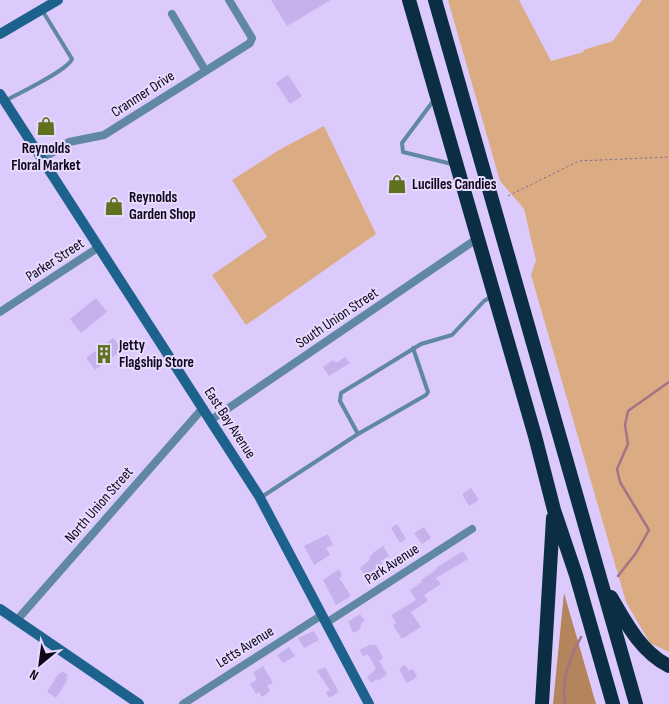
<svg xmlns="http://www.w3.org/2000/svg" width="669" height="704" viewBox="0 0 669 704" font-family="'Sofia Sans Condensed',sans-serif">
	<rect width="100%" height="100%" fill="#dbcafb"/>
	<path fill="#dbac84" d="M448 0H519L551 61 584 52 583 50 613 41 642 0H669V652L650 643 626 602 531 275 536 260 524 209 500 181Z
		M324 126 376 234 246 325 212 275 267 237 232 180 279 150Z"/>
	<path fill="#b4845c" d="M564 593 596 704H553Z"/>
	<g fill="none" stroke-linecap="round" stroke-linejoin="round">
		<path stroke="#a37386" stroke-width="2.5" d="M618 576 636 553 649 530 620 482 617 469 628 444 625 425 628 411 669 382
			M565 704C561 678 569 660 581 637"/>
	</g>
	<path fill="#c6b1ec" d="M271 0H331L287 26Z
		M288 75 302 96 290 104 276 83Z
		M96 298 107 312 81 333 70 319Z
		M113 338 122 350 95 370 86 358Z
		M345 357 350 363 329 376 323 367 333 360 336 363Z
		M471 488 479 500 469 506 462 494Z
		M397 524 406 539 400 543 391 528Z
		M424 527 431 538 422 544 414 533Z
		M328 534 333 545 326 548 330 555 314 565 304 546Z
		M383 546 389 556 381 561 384 567 366 577 360 568 370 560 369 558 374 552Z
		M463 551 468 559 436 578 441 584 424 595 428 601 411 612 421 627 402 639 393 625 396 623 391 615 416 600 410 590 422 582 421 580 437 569 436 568Z
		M339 569 342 576 339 578 351 596 336 605 323 580Z
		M360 614 365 621 361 624 360 629 353 633 348 622Z
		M314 631 319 640 304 648 298 638Z
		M370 645H376L383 658 379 661 387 674 378 681 377 679 371 683 367 677 376 669 368 654 363 656 359 650Z
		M289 647 295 656 283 663 277 655Z
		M405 665 409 671 413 669 417 677 407 683 399 669Z
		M263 666 273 683 267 686 270 691 262 697 259 692 256 694 250 684 257 679 253 672Z
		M325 667 339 692 329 698 326 692 330 690 317 671Z
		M62 671 68 675 66 678 68 679 56 698 47 692 59 673 60 674Z"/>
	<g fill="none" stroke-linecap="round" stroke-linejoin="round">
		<path stroke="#7b6e92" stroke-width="1" stroke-dasharray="2.5 2.5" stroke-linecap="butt" d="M508 196 579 161 669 157"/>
		<path stroke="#6088a5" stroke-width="4" d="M434 100 402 143 403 152 452 164
			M5 101C19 93 67 71 72 59L42 10
			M358 434 426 395 428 392 413 348
			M260 498 358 434 340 401 341 393 421 344 452 335 484 301 492 296"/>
		<path stroke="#6088a5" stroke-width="8" d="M172 14 205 70
			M42 159 69 142 104 135 250 43 252 38 229 0
			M0 312 99 247
			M211 420 478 238
			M17 620 203 408
			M326 623 472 529
			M183 704 322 615"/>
		<path stroke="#1d628c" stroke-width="10" d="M0 34 58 0
			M0 94 259 496 369 704
			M0 609 139 704"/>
		<path stroke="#0b2e44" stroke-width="14" d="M409 0 535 436 554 510 576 575 613 704
			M435 0 636 704
			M611 597C626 623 641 652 669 666
			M542 704 553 518"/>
	</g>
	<defs>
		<g id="shop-bare" transform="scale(1.5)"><path d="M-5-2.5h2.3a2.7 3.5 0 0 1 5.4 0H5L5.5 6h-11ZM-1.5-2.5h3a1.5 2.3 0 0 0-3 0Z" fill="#5f711e" stroke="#e6dafe" stroke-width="2.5" paint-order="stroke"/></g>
		<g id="building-bare" transform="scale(1.5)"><path d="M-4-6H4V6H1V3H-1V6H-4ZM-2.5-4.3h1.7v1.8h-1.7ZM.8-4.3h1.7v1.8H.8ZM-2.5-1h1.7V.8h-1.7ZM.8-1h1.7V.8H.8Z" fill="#5f711e" stroke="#e6dafe" stroke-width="2.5" paint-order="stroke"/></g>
	</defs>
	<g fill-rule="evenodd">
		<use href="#shop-bare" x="46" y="126"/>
		<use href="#shop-bare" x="397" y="184"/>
		<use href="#shop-bare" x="114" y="206"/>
		<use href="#building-bare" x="104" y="354"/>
	</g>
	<g text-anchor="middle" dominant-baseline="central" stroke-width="4" stroke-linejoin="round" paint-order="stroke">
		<g font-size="15" fill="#0f061a" stroke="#e6dafe">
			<text transform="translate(143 94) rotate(-33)">Cranmer Drive</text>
			<text transform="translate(55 260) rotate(-33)">Parker Street</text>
			<text transform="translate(337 318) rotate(-34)">South Union Street</text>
			<text transform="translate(230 423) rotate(57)">East Bay Avenue</text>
			<text transform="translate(99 505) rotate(-49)">North Union Street</text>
			<text transform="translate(392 564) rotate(-33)">Park Avenue</text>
			<text transform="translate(245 647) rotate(-32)">Letts Avenue</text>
		</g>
		<g font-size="15" font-weight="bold" fill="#0f061a" stroke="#e6dafe" text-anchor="start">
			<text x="46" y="148" text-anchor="middle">Reynolds<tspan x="46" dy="17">Floral Market</tspan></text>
			<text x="412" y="184">Lucilles Candies</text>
			<text x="129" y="197">Reynolds<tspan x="129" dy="17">Garden Shop</tspan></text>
			<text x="119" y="345">Jetty<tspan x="119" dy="17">Flagship Store</tspan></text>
		</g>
	</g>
	<g transform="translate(40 664) rotate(209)" stroke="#e6dafe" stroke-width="4" paint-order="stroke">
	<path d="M0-4L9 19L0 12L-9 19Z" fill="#0f061a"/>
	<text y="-8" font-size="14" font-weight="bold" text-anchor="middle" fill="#0f061a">N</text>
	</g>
</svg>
